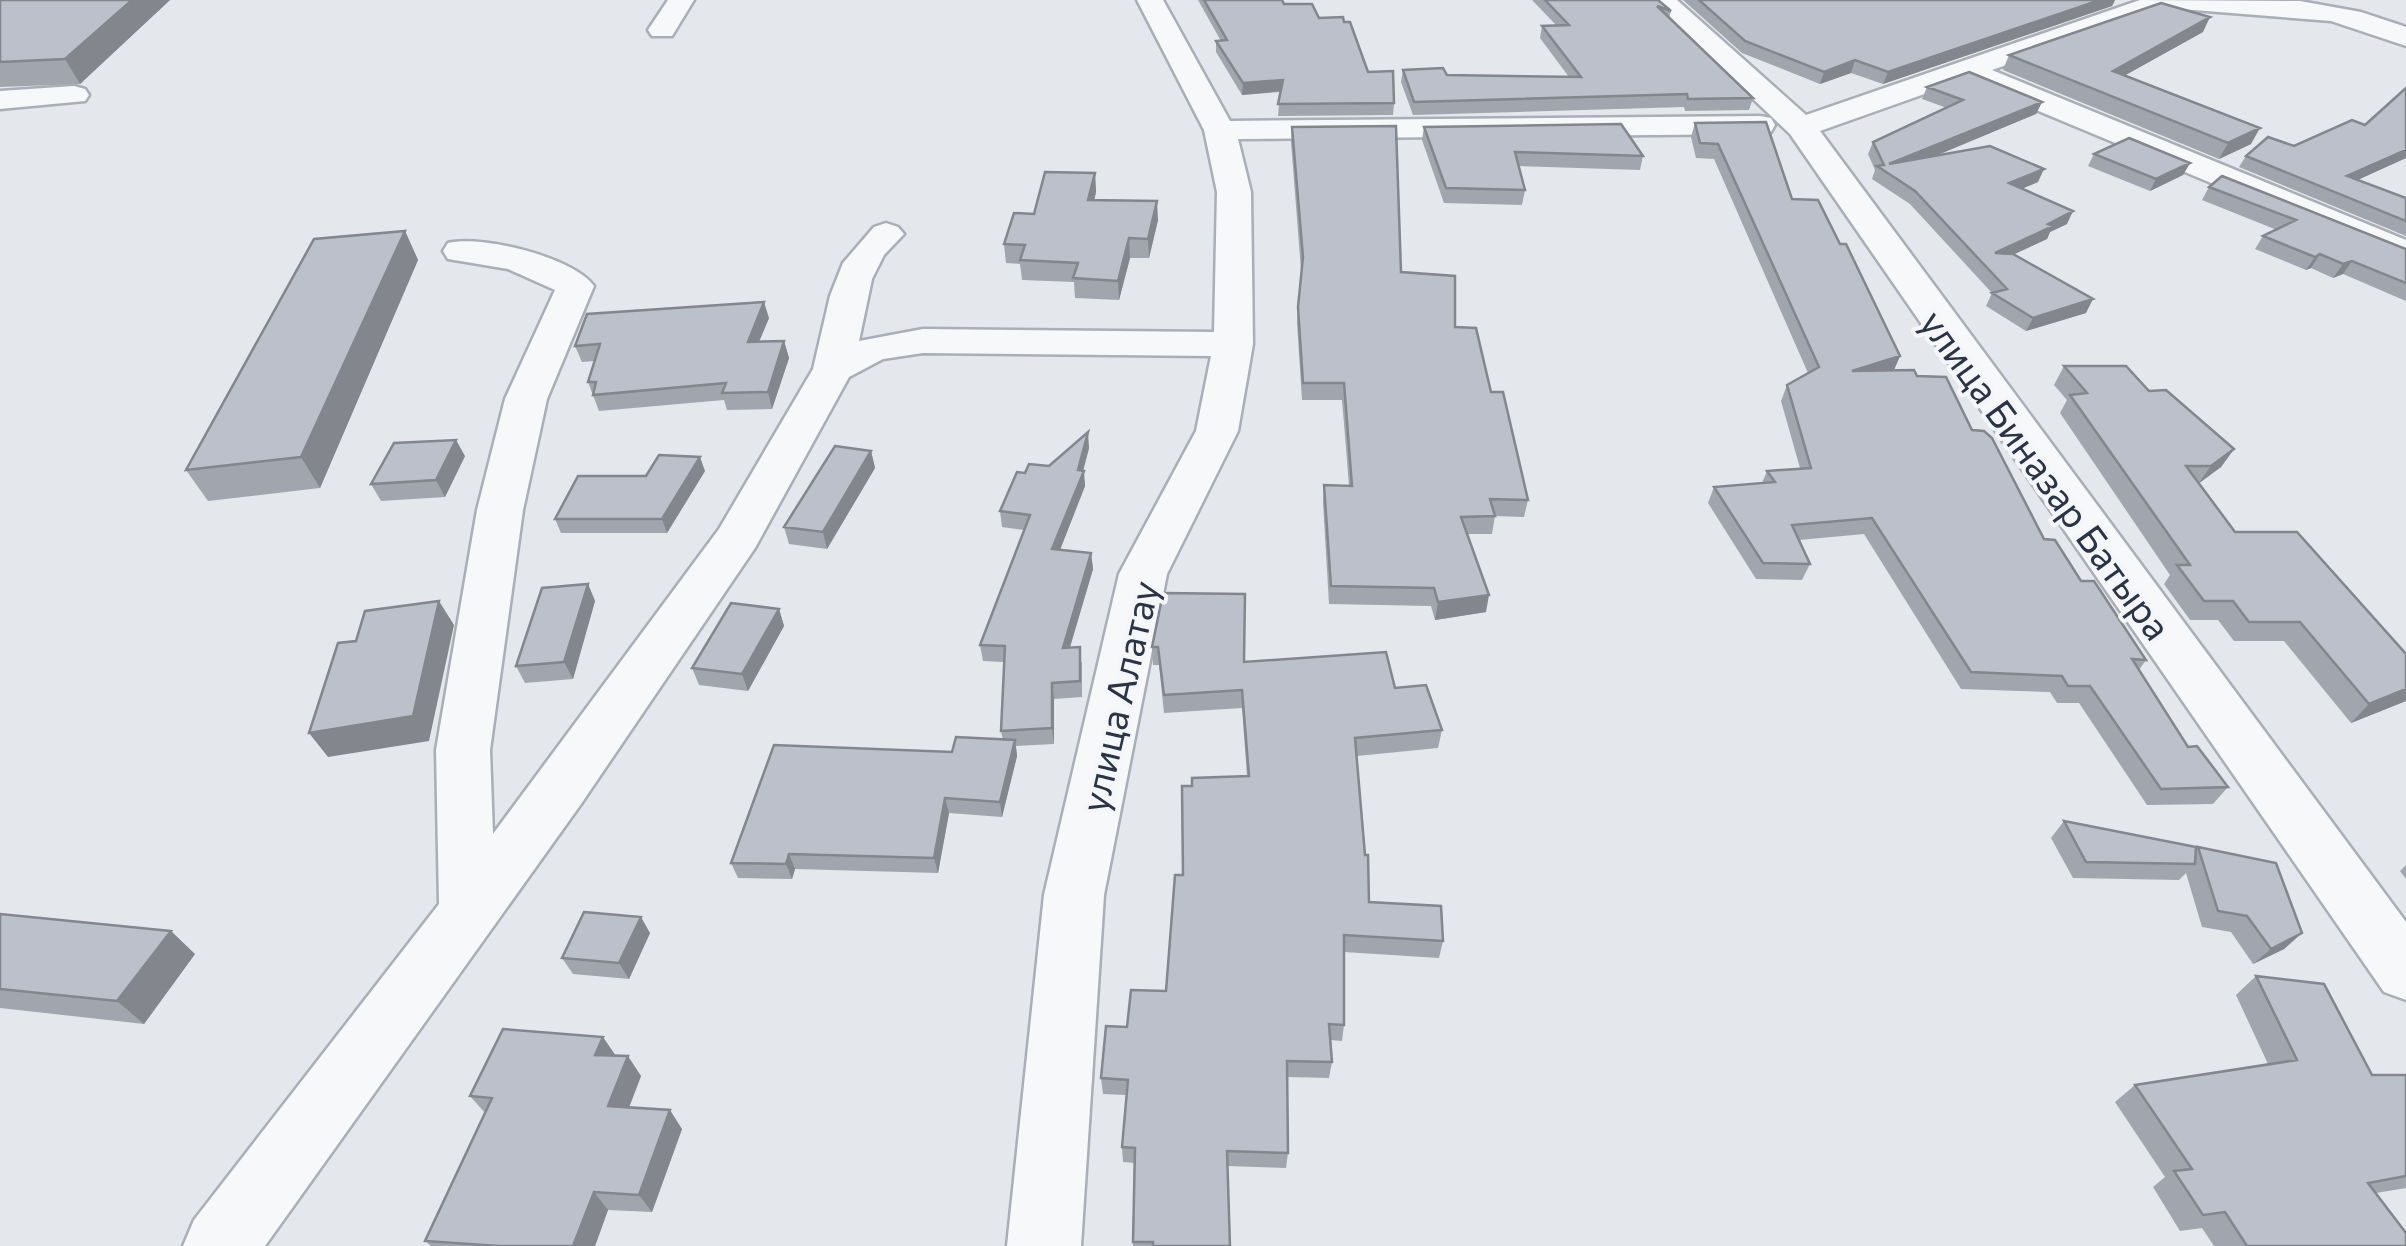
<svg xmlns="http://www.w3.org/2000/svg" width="2406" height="1246" viewBox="0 0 2406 1246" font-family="Commissioner,sans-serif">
	<rect width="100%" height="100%" fill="#e4e7ec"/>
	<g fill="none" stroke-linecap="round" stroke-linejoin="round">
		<g stroke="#a9aeb7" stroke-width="5">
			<path id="minor" d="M668 0H694L672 36H652L648 30Z
				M1137 0H1163L1230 121 1760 116 1771 118 1775 125 1771 132 1760 134 1238 139 1251 192 1253 344 1238 431 1167 574 1104 895 1081 1246H1007L1044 895 1119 574 1196 431 1211 356 923 353 883 359 849 377 755 548 581 804 265 1246H183L194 1220 439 904 436 750 477 510 505 399 555 290 508 269 448 259 443 251 448 243C482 235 573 257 594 286L547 399 523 510 490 750 493 834 719 529 813 369 830 296 843 263 874 227 886 223 898 227 904 234 884 255 872 279 859 341 923 329 1214 332 1217 192 1204 130Z
				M1649 0H1677L1806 115 2140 0 2300 1 2361 12 2406 27V46L2331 21 2181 9 2161 11 1992 70 2406 240V264L1964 80 1820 131 2406 922V1000L2384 992 1790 134Z
				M74 86 85 89 89 95 85 101 0 109V91Z"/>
		</g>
		<use href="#minor" fill="#f7f8fa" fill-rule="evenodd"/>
	</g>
	<path fill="#a1a5ae" d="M0 0H170L80 84 0 87Z
		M1198 0H1282L1284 4 1319 18 1344 22 1368 72 1394 103 1393 115 1278 116 1280 92 1242 95 1216 52V41H1221Z
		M1532 0H1658L1671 11 1669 18 1753 98 1749 110 1685 111 1684 107 1413 115 1401 82 1403 70 1447 75 1569 77 1540 38 1542 26 1556 25Z
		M1683 0H2115L2112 6 1883 84 1851 73 1820 84 1742 53Z
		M2203 32 2125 75 2251 144 2219 159 2003 70 2009 55Z
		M1927 87 2042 102 2036 114 1934 156 2038 182 2021 189 2067 224 2050 232 2047 239 2014 254 2086 313 2026 331 1986 306 1992 293 1910 204 1872 179 1875 170 1868 154 1873 142 1947 108 1922 99Z
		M2406 88V158L2357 180 2406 198V236L2239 167 2246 156 2294 146 2365 125Z
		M1695 123 1792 199 1900 356 1894 370 1917 376 1972 430 2044 539 2146 660 2139 670 2188 747 2228 787 2213 804 2147 805 2079 703H2057L2050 692 1961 689 1864 534 1799 540 1810 564 1802 580 1756 579 1708 503 1714 487 1762 483 1767 471 1800 468 1781 401 1787 385 1808 373 1714 159 1696 158 1691 137Z
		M1292 127 1401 272 1455 327 1491 392 1528 500 1524 517 1495 516 1492 534H1467L1486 612 1435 620 1431 606 1329 604 1323 502 1324 485 1349 486 1346 448 1342 400H1302L1297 323 1301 270 1291 142Z
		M1424 127 1643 156 1640 170 1519 166 1525 190 1522 205 1444 203 1422 140Z
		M2094 154 2190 163 2183 175 2150 191 2088 166Z
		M1095 173 1096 192 1094 200 1158 220 1149 258H1130L1119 300 1075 298 1074 282 1022 280 1020 264 1006 263 1004 244 1034 214Z
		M2209 187 2406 249V301L2343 274 2333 278 2311 268 2306 270 2255 249 2263 236 2277 230 2202 200Z
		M405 231 418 260 320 488 208 501 186 470Z
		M769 318 759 342 784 341 789 358 772 409 727 410 724 400 599 411 588 382 595 361 582 362 575 346Z
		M2064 366 2149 391 2234 449 2221 467 2199 483 2235 532 2406 654V701L2351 723 2284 641H2234L2218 620H2190L2164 584 2170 575 2060 413 2067 400 2054 385Z
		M1089 448 1083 471 1085 486 1060 550 1091 553 1093 569 1070 647 1082 663V697L1054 699V744L1016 746 1017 756 1002 817 949 813 938 873 795 869 792 879 738 878 731 863 952 752 1003 740 1001 731 1004 662 983 661 980 645 1024 530 1002 527 1000 511 1025 473 1049 466Z
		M871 451 875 468 827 549 789 544 784 527Z
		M465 456 445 497 381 501 371 484Z
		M705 471 667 533H561L555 519 646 476Z
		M588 584 595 601 573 679 525 683 516 666Z
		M1163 593 1244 662 1395 688 1442 730 1438 748 1357 756 1369 902 1443 941 1439 958 1344 952V1025L1342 1041 1330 1040 1332 1062 1329 1078 1287 1077 1288 1153 1286 1168 1227 1166 1230 1246H1133L1135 1163 1123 1162 1122 1147 1126 1095 1103 1094 1101 1078 1127 1027 1166 991 1183 875 1247 776 1242 708 1164 713 1159 665H1153L1152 647Z
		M779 609 784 626 748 691 699 685 692 668Z
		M2064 821 2196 849 2198 847 2302 933 2284 949 2253 964 2231 932 2202 927 2186 873 2179 880 2073 878 2051 838Z
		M2406 865V879L2400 871Z
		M0 914 195 954 144 1024 0 1008Z
		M650 933 629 979 573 974 562 958Z
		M2256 976 2372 1075H2406V1188L2376 1193 2406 1246H2214L2202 1228 2180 1231 2153 1187 2165 1177 2115 1102 2135 1085 2268 1064 2236 995Z
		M616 1056 641 1076 629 1108 682 1129 652 1212 608 1210 595 1246H431L425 1241 485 1113 470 1096Z"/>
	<path fill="#83868d" d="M132 0H170L80 84 65 59Z
		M2100 0H2115L2112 6 1883 84 1888 72Z
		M2210 17 2203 32 2106 86 2113 71Z
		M1855 60 1851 73 1820 84 1824 72Z
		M1283 80 1282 91 1242 95 1243 83Z
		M2042 102 2036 114 1890 175 1889 164Z
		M2260 128 2251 144 2219 159 2228 143Z
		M2406 150V158L2340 188 2347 176Z
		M2190 163 2183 175 2150 191 2156 179Z
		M2044 169 2038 182 2004 196 2009 183Z
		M1095 173 1096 192 1090 219 1088 200Z
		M1157 201 1158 220 1149 258 1148 239Z
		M2073 211 2067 224 2050 232 2047 239 1989 266 1995 253Z
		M405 231 418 260 320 488 301 457Z
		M1129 238 1130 258 1119 300 1118 281Z
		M2320 254 2311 268 2306 270 2315 257Z
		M2352 261 2343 274 2333 278 2343 264Z
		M2093 299 2086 313 2026 331 2033 318Z
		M764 302 769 318 752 358 748 342Z
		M784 341 789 358 772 409 768 392Z
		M1900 356 1893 372 1852 371Z
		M1088 432 1089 448 1082 475 1084 471 1085 486 1054 565 1052 549 1078 470Z
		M456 440 465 456 445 497 436 480Z
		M2234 449 2221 467 2198 484 2211 466Z
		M871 451 875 468 827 549 823 532Z
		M700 457 705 471 667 533 662 519Z
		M1091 553 1093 569 1065 664 1063 648Z
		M588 584 595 601 573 679 564 662Z
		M1489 595 1486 612 1435 620 1438 602Z
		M439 601 454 625 429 741 328 757 309 733Z
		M779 609 784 626 748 691 742 674Z
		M1052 683 1054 699V744L1052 728Z
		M2406 689V701L2351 723 2369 704Z
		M1015 740 1017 756 1002 817 1000 802Z
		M945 798 949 813 938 873 934 858Z
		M789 854 795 869 792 879 786 864Z
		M641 917 650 933 629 979 619 963Z
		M171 931 195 954 144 1024 117 1001Z
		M2302 933 2284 949 2253 964 2271 949Z
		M603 1037 616 1056 595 1055Z
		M628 1056 641 1076 622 1125 608 1106Z
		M670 1110 682 1129 652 1212 639 1195Z
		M594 1192 608 1210 595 1246H573Z"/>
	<path fill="#bbc0ca" stroke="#83868d" stroke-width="2.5" d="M0 0H132L65 59 0 62Z
		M1204 0H1282L1284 4H1312L1319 18 1343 17 1344 22H1350L1368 72 1393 71 1394 103 1278 104 1283 80 1243 83 1216 41 1227 40Z
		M1545 0H1658L1671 11 1657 6 1753 98 1688 99 1687 94 1414 102 1403 70 1443 68 1447 75 1581 77 1542 26 1569 25Z
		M1699 0H2100L1888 72 1855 60 1824 72 1745 41Z
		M2161 3 2210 17 2113 71 2260 128 2228 143 2009 55Z
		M1969 72 2042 102 1889 164 1990 146 2044 169 2009 183 2073 211 2048 224 2053 226 1995 253 2013 254 2093 299 2033 318 1992 293 2007 289 1915 191 1877 166 1884 165 1873 142 1963 100 1927 87Z
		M2406 88V150L2347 176 2406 198V221L2246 156 2268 137 2294 146 2352 120 2365 125Z
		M1766 122 1792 199 1818 200 1840 244H1846L1900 356 1852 371 1914 370 1917 376 1946 377 1972 430 1984 431 1992 438 2044 539 2055 540 2081 581H2094L2146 660 2132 659 2188 747 2197 746 2228 787 2161 789 2090 686H2068L2062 676 1971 672 1872 518 1792 525 1810 564 1763 563 1714 487 1775 482 1767 471 1811 468 1787 385 1819 367 1718 144 1700 143 1695 123Z
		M1621 124 1643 156 1515 152 1525 190 1446 188 1424 127Z
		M1396 126 1401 272 1455 276V327L1476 328 1491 392H1503L1528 500 1490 499 1495 516 1461 517 1489 595 1438 602 1434 588 1331 586 1324 485 1352 486 1344 383H1303L1298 307 1303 257 1292 127Z
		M2129 138 2190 163 2156 179 2094 154Z
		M1045 172 1095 173 1088 200 1157 201 1148 239 1129 238 1118 281 1073 278 1078 263 1020 260 1025 245 1004 244 1014 213 1034 214Z
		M2222 176 2406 249V283L2352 261 2343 264 2320 254 2315 257 2263 236 2296 220 2209 187Z
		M405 231 301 457 186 470 314 239Z
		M764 302 748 342 784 341 768 392 722 393 726 383 593 395 596 382H588L600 344 575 346 587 314Z
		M2064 366H2126L2149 391 2166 390 2234 449 2211 466H2186L2235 532H2297L2406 654V689L2369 704 2300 622H2249L2233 601H2204L2177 565H2190L2070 395 2087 393Z
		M1088 432 1078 470 1084 471 1052 549 1091 553 1063 648 1080 647V681L1052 683V728L1001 731 1005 646 980 645 1030 515 1000 511 1017 472 1025 473 1029 464 1049 466Z
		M456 440 436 480 371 484 394 443Z
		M835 446 871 451 823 532 784 527Z
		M659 455 700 457 662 519H555L578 476H646Z
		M588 584 564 662 516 666 542 588Z
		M1163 593 1245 594 1244 662 1386 652 1395 688 1426 685 1442 730 1355 738 1365 855H1368L1369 902 1441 906 1443 941 1344 935V1025L1329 1024 1332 1062 1287 1061 1288 1153 1227 1151 1230 1246H1153V1242H1133L1135 1148 1122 1147 1128 1080 1101 1078 1106 1026 1127 1027 1131 990 1166 991 1175 875H1183L1182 786H1192V778L1249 776 1242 690 1164 695 1158 647H1152Z
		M439 601 413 716 309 733 338 643 356 641 365 611Z
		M731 603 779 609 742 674 692 668Z
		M956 737 1015 740 1000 802 945 798 934 858 789 854 786 864 731 863 774 745 952 752Z
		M2064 821 2196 847 2195 864 2086 862Z
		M2198 847 2276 863 2302 933 2271 949 2247 916 2218 911Z
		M584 912 641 917 619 963 562 958Z
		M0 914 171 931 117 1001 0 989Z
		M2256 976 2324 984 2372 1075H2406V1176L2368 1183 2406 1233V1246H2247L2225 1212 2203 1215 2174 1171 2192 1169 2135 1085 2297 1060Z
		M503 1029 603 1037 595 1055 628 1056 608 1106 670 1110 639 1195 594 1192 573 1246H499L425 1241 492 1098 470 1096Z"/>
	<g text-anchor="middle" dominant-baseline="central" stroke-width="8" stroke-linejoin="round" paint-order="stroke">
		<g font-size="38" fill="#2b3445" stroke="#f4f6f9">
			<text transform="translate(2047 474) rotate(54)">улица Биназар Батыра</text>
			<text transform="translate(1118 696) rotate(-77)">улица Алатау</text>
		</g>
	</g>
</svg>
